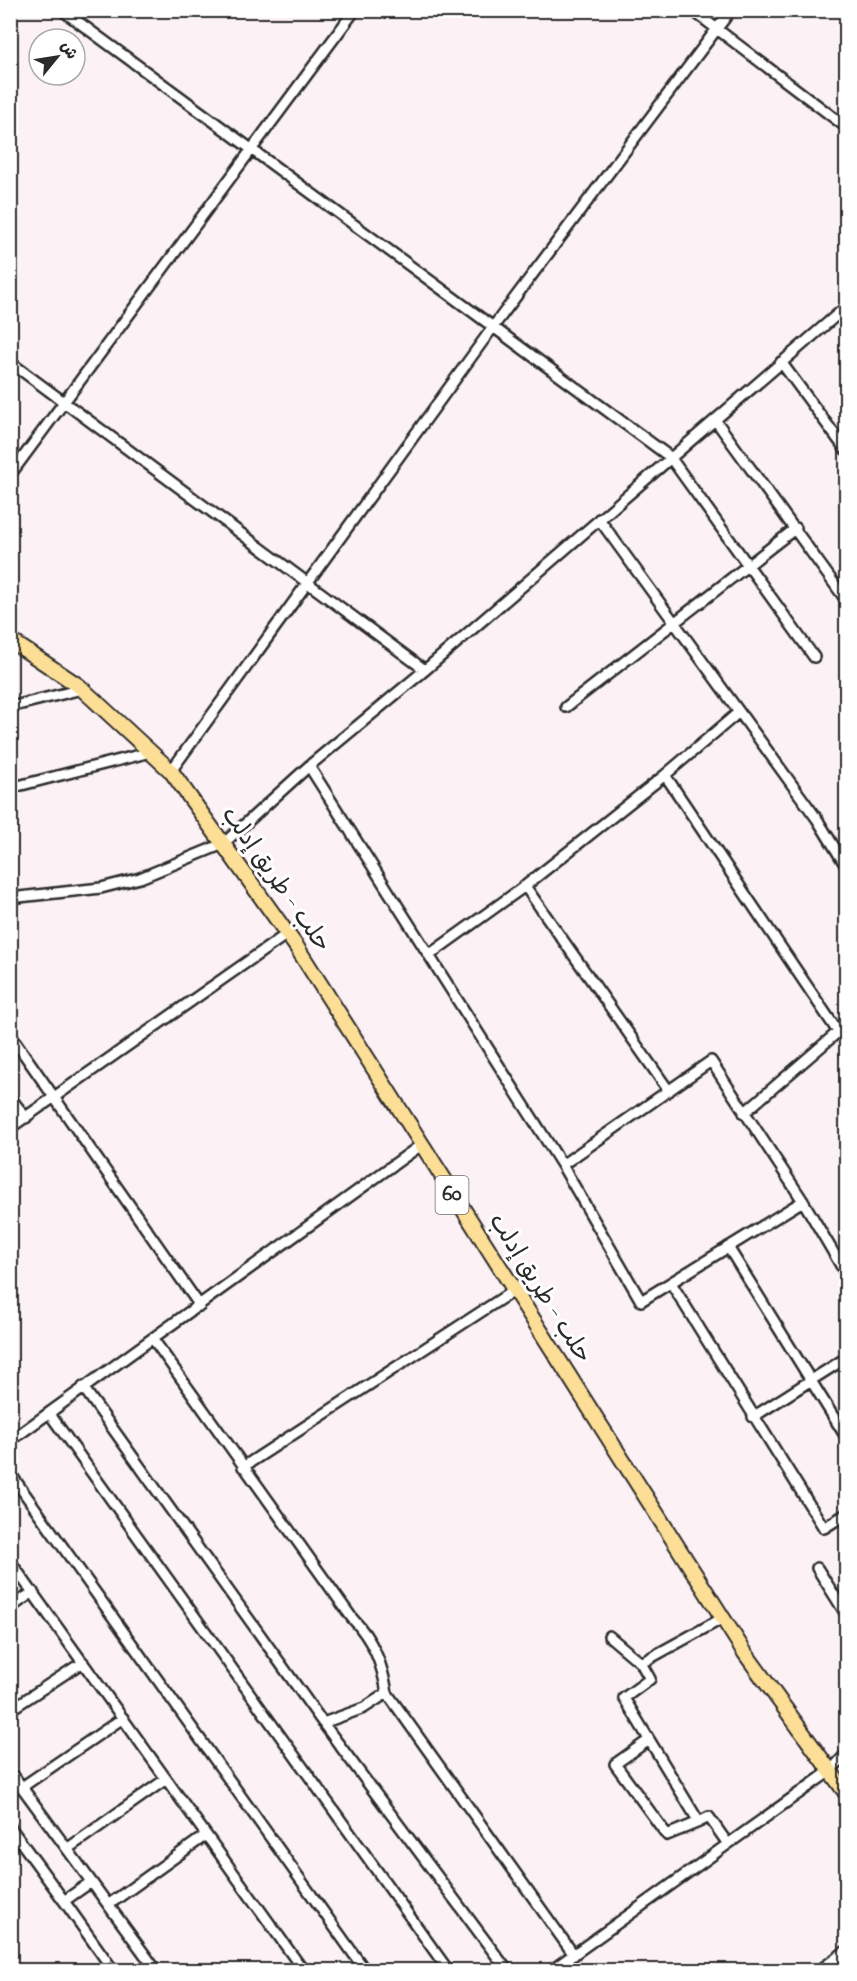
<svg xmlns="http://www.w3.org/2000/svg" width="857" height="1981" viewBox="0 0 857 1981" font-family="'Indie Flower','Playpen Sans Arabic',sans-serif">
	<rect width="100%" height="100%" fill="#fcf1f4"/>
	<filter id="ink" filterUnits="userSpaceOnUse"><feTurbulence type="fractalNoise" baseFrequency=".0167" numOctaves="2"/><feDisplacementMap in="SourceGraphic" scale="12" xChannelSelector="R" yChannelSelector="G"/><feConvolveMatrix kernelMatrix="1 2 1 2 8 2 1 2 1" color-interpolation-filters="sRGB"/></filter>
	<g filter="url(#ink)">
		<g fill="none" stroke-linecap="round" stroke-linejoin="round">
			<g stroke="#2b2b2b" stroke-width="14">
				<path id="minor" d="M62 10 670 457 814 657
					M692 10 846 127
					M10 362 425 670
					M781 362 846 450
					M716 421 846 600
					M10 475 355 10
					M599 519 817 819 846 866
					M10 707 82 689
					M566 707 796 528
					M309 766 562 1165 641 1301 803 1201
					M171 771 493 327 731 10
					M665 775 739 712
					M10 788 151 752
					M525 886 669 1091
					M10 898 101 888 140 878 223 844 309 766 425 670 846 307
					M429 955 525 886 665 775 838 1032
					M12 1037 200 1306
					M10 1097 26 1118
					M744 1113 846 1025
					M10 1128 287 934
					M562 1165 711 1061 803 1201 846 1274
					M728 1247 846 1437
					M671 1283 824 1528 846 1514
					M153 1339 352 1618C373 1640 382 1663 387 1693L574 1955
					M83 1387 323 1723 507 1970
					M49 1413 448 1970
					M753 1417 846 1358
					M10 1441 421 1145
					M243 1467 513 1291
					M10 1473 365 1970
					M10 1561 303 1970
					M817 1568 846 1614
					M10 1608 33 1592
					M609 1636 641 1663 650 1679 624 1698 699 1822 709 1817 728 1844
					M641 1663 723 1618
					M10 1710 83 1662
					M323 1723 364 1708 387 1693
					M649 1740 615 1764 667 1835 699 1822
					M10 1771 156 1970
					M22 1787 123 1718
					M10 1827 64 1901
					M67 1849 166 1779
					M91 1882 64 1901 113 1970
					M108 1905 206 1835
					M10 1965 15 1970
					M552 1970 830 1771 846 1754
					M820 1970 846 1951"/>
			</g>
			<g stroke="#2b2b2b" stroke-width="18">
				<path id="highway" d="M10 640 79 686 171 771 296 946 745 1653 846 1793"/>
			</g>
			<use href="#minor" stroke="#fff" stroke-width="9"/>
			<use href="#highway" stroke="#fcde96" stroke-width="14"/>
		</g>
	</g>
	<g text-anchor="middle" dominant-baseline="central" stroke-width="6" stroke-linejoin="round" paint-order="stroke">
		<rect fill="#fff" stroke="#6b6b6b" stroke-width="1.5" x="435.5" y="1176" width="33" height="38" rx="4.5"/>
		<g font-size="22" font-weight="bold" fill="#2b2b2b">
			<text x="452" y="1195">60</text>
		</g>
		<g font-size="24" fill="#2b2b2b" stroke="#fff">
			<text transform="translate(275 880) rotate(55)">حلب - طريق إدلب</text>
			<text transform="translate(539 1289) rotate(58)">حلب - طريق إدلب</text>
		</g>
	</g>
	<rect width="857" height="1981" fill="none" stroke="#fff" stroke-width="36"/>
	<rect x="18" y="18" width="821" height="1945" fill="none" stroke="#2b2b2b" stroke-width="2" filter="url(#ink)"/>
	<g transform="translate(57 57) rotate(60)"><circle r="28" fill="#ffffff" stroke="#aaaaaa" stroke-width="1.5"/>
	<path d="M0-4.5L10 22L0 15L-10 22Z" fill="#2b2b2b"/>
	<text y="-9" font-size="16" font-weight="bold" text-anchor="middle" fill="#2b2b2b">ش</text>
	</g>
</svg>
